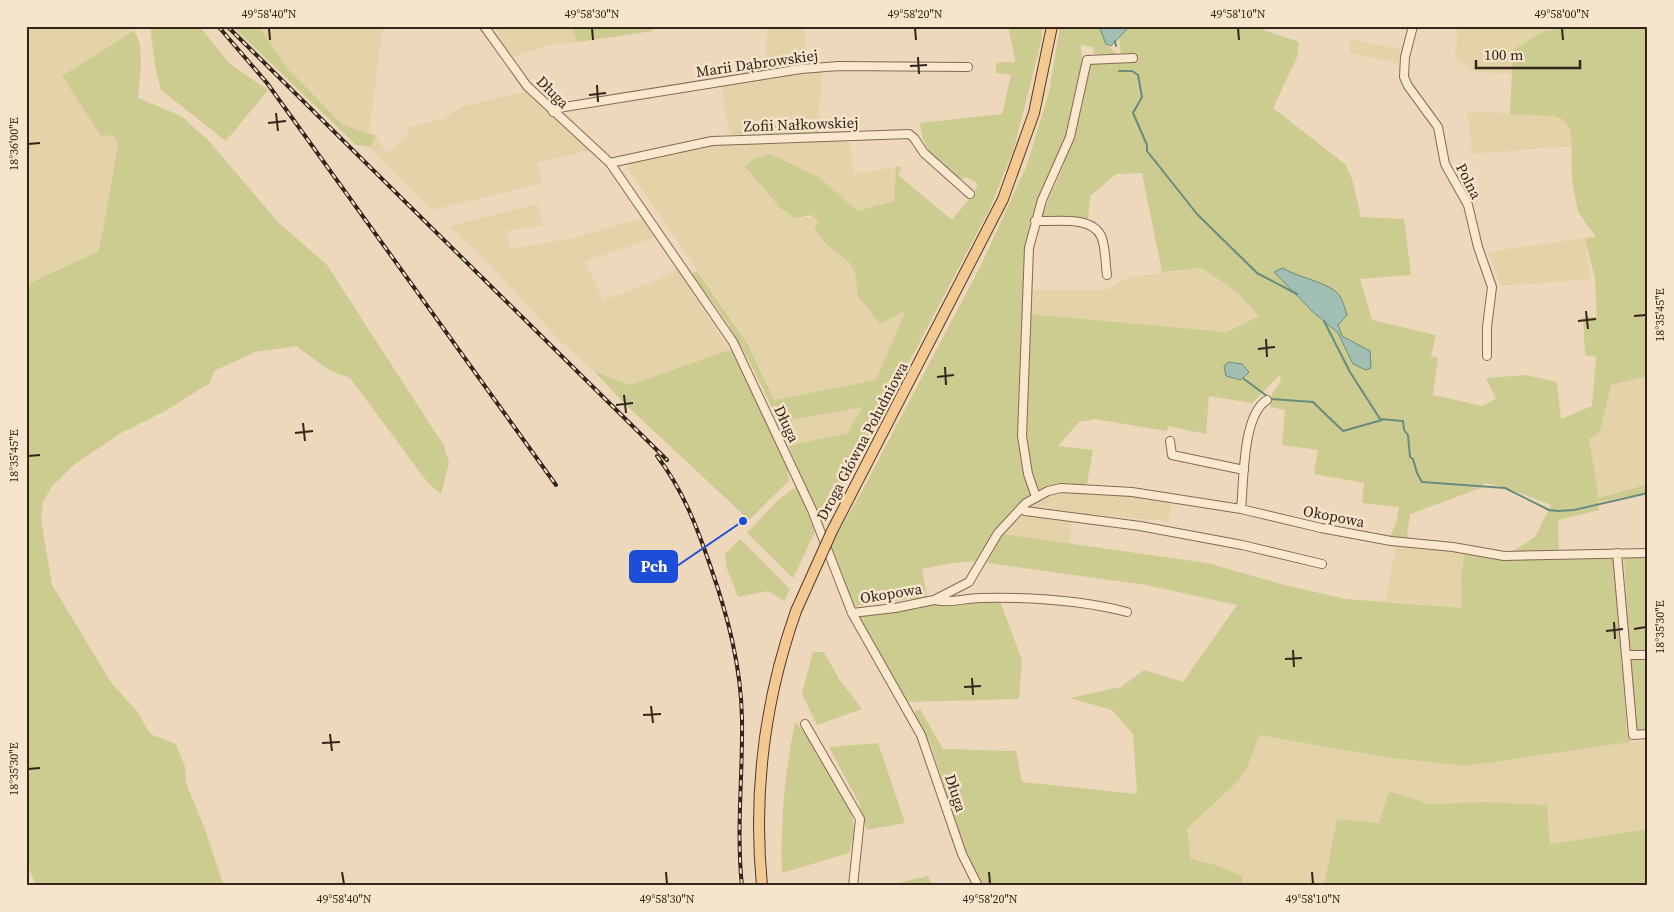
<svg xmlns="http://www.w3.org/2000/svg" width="1674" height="912" viewBox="0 0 1674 912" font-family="'Source Serif 4',serif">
	<rect width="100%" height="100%" fill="#eed8bb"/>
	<path fill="#e4d3a9" d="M26 26H132L134 31 127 35 113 135 118 145 99 251 26 285Z
		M259 26H383L369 133 376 136 386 153 409 135 407 128 445 118 461 107 526 91 592 150 537 163 543 183 432 210 369 147 375 136 343 125 288 69Z
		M501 26H572L577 42 550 45 511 57 495 28Z
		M767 26H805L807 59 765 67Z
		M1458 26H1554L1552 30 1542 32 1513 50 1512 74 1476 72 1455 58Z
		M1351 39 1402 50 1398 63 1349 53Z
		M822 71 819 120 758 127 729 134 721 86 799 72Z
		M1467 111 1554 116 1562 119 1571 130 1572 146 1472 154Z
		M849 141 854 174 896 167 894 201 856 211 820 178 782 209 802 219 814 216 820 222 815 227 826 244 849 262 855 272 858 296 907 310 876 380 774 400 751 348 628 169 630 163 715 145Z
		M537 204 544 225 507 231 511 249 568 239 644 218 654 238 585 261 603 300 648 284 678 269 729 350 630 385 594 371 561 342 486 261 449 226Z
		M1585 238 1591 279 1501 286 1488 252Z
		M1202 268 1238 293 1259 316 1228 332 1028 314 1029 290H1106L1130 277Z
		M1648 376V484L1599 498 1589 439 1600 432 1611 385Z
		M862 407 848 433 792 445 784 421Z
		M1077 490 1138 494 1172 501 1168 521 1028 509 1046 496Z
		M1028 513 1072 521 1069 544 1002 534 1022 514Z
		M1396 545 1465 553 1461 575 1462 608 1385 601Z
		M1259 735 1392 758 1466 766 1648 740V829L1550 844 1547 805 1487 802 1428 804 1389 791 1379 823 1337 819 1324 886H1189L1188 883H1242L1191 859 1187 829 1239 780Z"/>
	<path fill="#cccb90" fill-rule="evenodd" d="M150 26H199L230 64 268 90 226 141 161 90 155 66Z
		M232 26H259L288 69 343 125 376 136 369 147 356 145Z
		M572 26H653V31L577 42Z
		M1008 26H1042V38L1013 152 989 210 822 528C795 461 768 391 731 329 720 310 704 292 691 274L697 271 749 346 774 400 876 380 906 310 880 324 858 296 855 272 849 262 826 244 814 227 819 222 811 215 796 218 781 209 745 166 754 159 770 154 820 178 857 211 894 201 896 167 899 166 901 169 898 175 952 220 974 193 978 184 966 177 960 180C940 162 922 152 920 123L1002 114 1011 75 996 73V64L999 62H1014L1015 59ZM862 407 848 433 792 445 784 421Z
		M1060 26H1099L1106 44 1117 54H1094L1093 47 1081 45 1082 63 1066 138 1041 192 1025 246 1017 435 1023 471 1031 495 992 532 994 533 979 561 952 563 922 569 927 597 853 606 830 547 862 491 982 263 1027 165 1049 92Z
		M1127 26H1252L1299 42 1297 57 1273 108 1345 164 1352 179 1361 217 1404 219 1411 275 1360 279 1372 320 1436 335 1431 356 1438 358 1433 395 1482 406 1496 399 1486 378 1526 375 1557 382 1561 419 1592 406 1596 357 1585 355 1583 317H1597L1595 279 1585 238 1596 237 1578 212 1572 179 1571 130 1562 119 1554 116 1510 114 1513 50 1542 32 1552 30 1554 26H1648V376L1611 385 1600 432 1589 439 1599 498 1648 484V493L1598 502 1599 510 1558 520 1559 552 1508 554 1535 537 1551 505 1504 487 1484 483 1481 488 1410 514 1407 535 1411 541 1390 537 1397 520 1399 507 1362 503 1364 483 1314 474 1318 450 1282 445 1285 410 1270 407 1272 394 1281 381 1280 375 1252 403 1209 396 1206 434 1168 426 1167 431 1095 419 1079 422 1058 446 1093 450 1087 484 1054 485 1038 490C1017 436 1026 372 1028 314L1227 332 1259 316 1238 293 1202 268 1162 272 1142 173 1116 174 1090 196 1088 220 1073 216 1041 217 1060 174 1076 131 1089 63 1122 61 1119 38ZM1283 268 1295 276 1338 325 1342 336 1370 351 1353 364 1338 333 1313 312 1275 272Z
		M134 31C146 48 139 77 138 98L181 116 209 141 278 222 327 265 444 446 449 463 441 494 428 483 350 378 329 370 296 346 255 352 214 371 210 383 165 411 121 433 75 464 52 486 43 502 41 519 52 585 112 684 137 711 150 734 176 744 185 767 186 783 205 829 224 886H36L26 861V285L99 251 118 145 113 135 101 136 62 76Z
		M819 120V133L729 134 758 127Z
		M729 350 735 354C750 387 787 448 789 481L749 520 625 404 594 371 630 385Z
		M797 486 815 532 793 578 747 533 778 500Z
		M1002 534 1207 563 1284 585 1346 599 1462 608 1461 575 1465 553 1500 560 1614 557 1627 733 1631 742 1466 766 1392 758 1259 735 1247 768 1239 780 1187 829 1191 859 1215 865 1242 876V883H1189V886H984L965 852 931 745 914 712 920 709 943 749 1016 751 1022 782 1137 794 1133 734 1112 710 1070 698 1121 687 1144 670 1183 682 1237 605 1146 585 987 563Z
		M740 539 790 589 784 601 768 591 738 597 726 566 725 554Z
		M1626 555 1648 556V652L1632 653 1629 650 1624 558Z
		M979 600 1000 601 1022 660 1019 699 906 702 858 618 862 615 934 602 942 606Z
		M813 652H824L839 679 862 709 817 725 802 694Z
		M1631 658H1648V731L1636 732Z
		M795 722 802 730 808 731C823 758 847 792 853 822 856 833 852 843 849 853L782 873C780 822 785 772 795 722Z
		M878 743 905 823 867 830 859 803 829 747Z
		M1389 791 1429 804 1487 802 1547 805 1550 844 1648 829V886H1324L1337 819 1379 823Z
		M928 876 932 886H903L902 882Z"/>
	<path fill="#a0bfb2" stroke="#678c7e" d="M1099 26H1127V29L1111 46 1106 44Z
		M1283 268C1298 278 1330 282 1340 296 1343 302 1345 309 1347 315L1338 325 1342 336 1370 351 1371 368 1366 370 1353 364 1338 333 1313 312 1274 272Z
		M1229 362 1242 364 1249 372 1241 380 1226 376 1224 366Z"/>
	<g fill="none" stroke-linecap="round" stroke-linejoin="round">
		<path stroke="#678c7e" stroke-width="2" d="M1115 41 1116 46
			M1119 71H1132L1138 75 1142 97 1133 113 1147 145V151L1197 214 1257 273 1297 294
			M1324 321 1350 372 1380 419 1403 421 1404 430 1408 435 1410 457 1413 459 1417 473 1422 482 1505 488 1549 510 1558 511 1574 510 1648 493
			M1244 379 1271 399 1313 402 1343 431 1382 420"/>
		<g stroke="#866855" stroke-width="10">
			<path id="minor" d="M484 26 527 86 610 163 733 342 812 510 852 613 921 735 962 854 978 886
				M1413 26 1405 57 1404 77 1408 86 1438 127 1445 164 1468 205 1478 247 1492 287 1487 327V356
				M553 112 558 108 801 69 839 66 968 67
				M610 163 712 141 909 134 914 138 924 153 970 194
				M1035 221C1054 222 1091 215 1101 236 1106 247 1105 263 1107 275
				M1170 441 1172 455 1244 470
				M1036 497 1028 474 1022 436 1029 248 1042 200 1070 137 1087 60 1133 58
				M1021 508 1025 511 1140 526 1242 545 1322 564
				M1241 509C1244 482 1242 415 1267 400
				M1617 553 1633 735 1648 734
				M934 600C949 604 965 598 980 598 1027 597 1081 600 1127 612
				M852 613 895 608 934 600 969 582 998 533 1026 503 1048 491 1061 488 1132 492 1241 509 1321 528 1391 541 1453 547 1504 556 1648 553
				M1626 655H1648
				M805 724 860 819 853 886"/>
		</g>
		<g stroke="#53382a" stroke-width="12">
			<path id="major" d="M832 531 1003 199 1034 113 1052 26
				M762 886C753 793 765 699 796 611"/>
		</g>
		<use href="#minor" stroke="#f9e7ce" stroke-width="8"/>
		<use href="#major" stroke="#f4c891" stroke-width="10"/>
		<g stroke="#34241a" stroke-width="4">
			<path id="rail" d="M218 26 267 83 556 485
				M227 26 667 460
				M657 456C683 490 697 527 711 568 728 617 741 666 742 719 743 775 736 830 742 886"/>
		</g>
		<use href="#rail" stroke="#f6e4cb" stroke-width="2" stroke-dasharray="5.5" stroke-linecap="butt"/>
		<g stroke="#53382a" stroke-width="12" stroke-linecap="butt">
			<path id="major-bridge" d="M796 611 832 531"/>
		</g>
		<use href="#major-bridge" stroke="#f4c891" stroke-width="10"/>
	</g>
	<path fill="none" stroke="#34241a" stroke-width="2" d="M269 28 270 40M592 28 593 40M915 28 916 40M1238 28 1239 40M1562 28 1563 40M918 57 919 74M910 66 927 65M597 85 598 102M589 95 606 93M276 113 278 131M268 123 286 121M28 144 40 143M1586 311 1588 329M1634 316 1646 315M1578 321 1596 319M1266 339 1267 357M1258 349 1275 347M945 367 946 385M937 377 954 375M624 395 626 413M616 405 633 403M303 423 305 441M295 433 313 431M28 456 40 455M1614 622 1615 639M1634 629 1646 627M1606 631 1623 629M1293 650 1294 667M1285 659 1302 658M972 678 973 695M964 687 981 686M651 706 653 723M643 715 661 714M330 734 332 751M322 743 340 742M28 769 40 768M342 872 344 884M666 872 667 884M989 872 990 884M1312 872 1313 884"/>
	<g text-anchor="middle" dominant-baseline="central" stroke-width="5" stroke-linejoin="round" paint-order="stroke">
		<g font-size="15" fill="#34241a" stroke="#f6e4cb">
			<text transform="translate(757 63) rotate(-8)">Marii Dąbrowskiej</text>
			<text transform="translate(553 92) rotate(45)">Długa</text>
			<text transform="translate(801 124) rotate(-2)">Zofii Nałkowskiej</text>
			<text transform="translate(1469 181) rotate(63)">Polna</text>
			<text transform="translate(787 424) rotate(65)">Długa</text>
			<text transform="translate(862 441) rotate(-62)">Droga Główna Południowa</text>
			<text transform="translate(1334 516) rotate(11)">Okopowa</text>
			<text transform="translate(891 593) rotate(-9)">Okopowa</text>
			<text transform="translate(956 793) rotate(72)">Długa</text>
		</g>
	</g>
	<path fill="none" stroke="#1d4ed8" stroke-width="2" d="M743 521L677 566"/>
	<circle fill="#1d4ed8" stroke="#f6e4cb" stroke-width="2" cx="743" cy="521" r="5"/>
	<rect fill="#1d4ed8" stroke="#1d4ed8" stroke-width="2" x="630" y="551" width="47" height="31" rx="5"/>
	<g font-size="16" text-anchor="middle" font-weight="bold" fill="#fff">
		<text x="654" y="572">Pch</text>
	</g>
	<rect width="1674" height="912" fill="none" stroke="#f6e4cb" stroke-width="55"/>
	<path d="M1476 60v8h104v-8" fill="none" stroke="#34241a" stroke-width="2.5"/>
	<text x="1484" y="60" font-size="15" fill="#34241a" stroke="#f6e4cb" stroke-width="4" paint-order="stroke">100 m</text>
	<rect x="28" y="28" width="1618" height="856" fill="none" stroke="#34241a" stroke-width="2"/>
	<g font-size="12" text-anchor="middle" fill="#34241a">
		<text x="269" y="18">49°58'40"N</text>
		<text x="592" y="18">49°58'30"N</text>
		<text x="915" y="18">49°58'20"N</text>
		<text x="1238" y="18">49°58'10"N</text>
		<text x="1562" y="18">49°58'00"N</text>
		<text transform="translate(14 144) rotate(-90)" y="4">18°36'00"E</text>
		<text transform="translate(1660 315) rotate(-90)" y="4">18°35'45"E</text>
		<text transform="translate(14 456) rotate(-90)" y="4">18°35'45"E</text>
		<text transform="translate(1660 627) rotate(-90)" y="4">18°35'30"E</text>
		<text transform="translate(14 769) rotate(-90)" y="4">18°35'30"E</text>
		<text x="344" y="903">49°58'40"N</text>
		<text x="667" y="903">49°58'30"N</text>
		<text x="990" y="903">49°58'20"N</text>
		<text x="1313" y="903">49°58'10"N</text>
	</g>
</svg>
